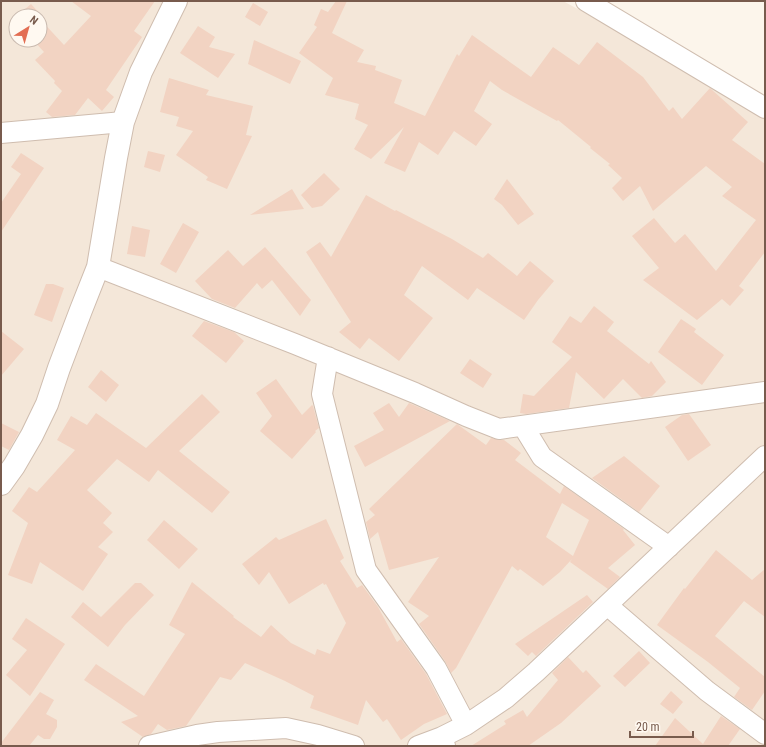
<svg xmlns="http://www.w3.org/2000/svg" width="766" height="747" viewBox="0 0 766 747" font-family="'Roboto Condensed',sans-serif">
	<rect width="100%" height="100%" fill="#fcf5eb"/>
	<path fill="#f4e7d9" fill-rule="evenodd" d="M1 1H563L765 111V746H1ZM16 16H40V40H16Z"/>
	<path fill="#f2d3c2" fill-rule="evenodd" d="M71 1H155L134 31 142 37 106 90 114 97 102 111 88 98 75 115 52 117 46 112 62 91 54 83 55 81 35 60 44 52 33 40H40V19L64 45 91 16Z
		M336 1H347L332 33 364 50 357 62 376 66 375 70 402 80 394 103 425 116 457 54 459 56 472 35 531 77 553 47 579 65 597 42 643 77 669 111 673 107 682 119 710 88 711 89 748 122 732 140 765 164V252L739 286 744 290 730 306 722 299 697 320 643 280 659 268 632 236 654 218 675 243 685 234 716 271 756 220 722 196 732 187 706 166 653 211 640 186 623 201 612 188 622 178 608 165 610 164 590 148 591 147 558 120 557 121 502 90 490 81 474 111 492 124 476 146 454 131 438 155 419 142 405 172 384 163 404 127 371 159 354 149 368 125 355 119 359 104 325 95 333 78 299 53 317 27 314 25 321 9 328 12Z
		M253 3 268 12 260 26 245 17Z
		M31 4 42 16 40 18V16H17Z
		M198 26 215 37 209 47 235 54 218 78 180 53Z
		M254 40 301 61 290 84 248 64Z
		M169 78 209 90 206 95 253 106 246 135 252 136 227 189 206 180 208 177 176 155 193 131 176 126 179 117 160 112Z
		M148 151 165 155 160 172 144 167Z
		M21 153 44 168 1 232V203L21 174 11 167Z
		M324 173 340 189 322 206 312 208 301 195Z
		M507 179 534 214 518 225 502 205 494 199Z
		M292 189 304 209 250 215Z
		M366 195 395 211 396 210 452 239 483 258 488 253 517 276 530 261 554 281 538 300 524 320 477 288 468 300 422 266 404 295 433 318 399 361 369 338 360 349 339 332 351 322 306 252 320 242 331 257Z
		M183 223 199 232 176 273 160 264Z
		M132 226 150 230 145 257 127 254Z
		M265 247 311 300 300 316 272 280 262 289 257 283 235 308 212 299 195 281 228 250 243 266Z
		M46 284H53L64 288 52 322 34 315Z
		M594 306 614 322 607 331 649 364 651 361 666 382 652 396 642 398 623 379 604 399 576 372 569 408 526 414 520 413 523 394 534 396 572 357 552 342 570 316 581 323Z
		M681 319 696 329 694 332 724 355 702 385 658 352Z
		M204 321 234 332 244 341 226 363 192 336Z
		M1 331 24 349 1 376Z
		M470 359 492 374 483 388 460 373Z
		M101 370 119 385 106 402 88 387Z
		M276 379 302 415 312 405 313 406 319 428 315 431 316 432 292 459 260 431 272 416 256 393Z
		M202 394 220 412 179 451 230 492 212 513 158 470 149 482 117 459 87 490 112 513 103 523 113 532 98 547 108 554 83 591 40 562 32 584 8 575 28 523 12 511 29 487 37 492 75 450 57 440 71 416 87 425 96 413 146 448Z
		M389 403 399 417 409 403 450 421 365 467 354 446 384 430 373 413Z
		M689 414 711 445 688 461 665 427 682 415Z
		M1 423 19 432 9 450 1 446Z
		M457 424 486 445 491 438 500 440H504L521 453 515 460 560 494 564 486 624 529 623 530 635 545 608 568 620 577 608 589 570 562 572 559 560 572 543 586 520 569 518 571 512 566 456 668 451 673 445 661 419 624 429 616 408 602 439 557 389 570 378 532 370 539 366 522 375 515 369 509ZM562 503 589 520 573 556 546 537Z
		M624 456 660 486 639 512 592 478Z
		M326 519 344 558 340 561 357 588 362 585 378 607 397 642 401 639 426 674 447 714 424 724 401 740 387 719 383 722 366 700 358 725 310 708 314 696 285 681 245 663 231 680 220 677 186 726 167 730 158 724 151 734 143 737 121 722 138 716 84 680 96 664 144 696 185 634 169 625 192 582 234 616 233 617 261 637 271 625 291 643 315 655 317 649 330 654 346 623 326 584 324 585 323 583 289 604 269 572 259 585 242 564 276 537 279 540Z
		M164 520 198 549 179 569 147 540Z
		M716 550 752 580 765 569V617L744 601 715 636 765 677V691L752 710 734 697 740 688 708 662 657 625 684 588 685 589Z
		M135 583H141L154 595 125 625 108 647 71 617 83 602 101 617Z
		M587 595 593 602 536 656 532 652 528 656 515 644Z
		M26 618 65 644 30 696 6 675 27 650 12 639Z
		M639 651 650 663 625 687 613 676Z
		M568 657 583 673 586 670 601 686 561 723 528 746H471L506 724 504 721 523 710 527 717 558 680 552 673Z
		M671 691 683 702 673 714 660 704Z
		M40 692 54 700 46 714 57 720V727L50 739H44L38 735 29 746H1V743Z
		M721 716 740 729 728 746H655L675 718 703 744Z"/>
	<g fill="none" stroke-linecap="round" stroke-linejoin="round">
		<g stroke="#cfbdaf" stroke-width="22">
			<path id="minor" d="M586 1 765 108
				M1 133 123 122
				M98 267 295 344 415 393 466 416 499 429 765 392
				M328 357 322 394 366 570 436 668 466 725
				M523 426 542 457 669 547
				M607 605 707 691 765 734
				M149 746 197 735 218 732 286 728 318 735 354 746
				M418 746 442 737
				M445 746 442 737 466 725 506 698 536 672 765 456"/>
		</g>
		<g stroke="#cfbdaf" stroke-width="24">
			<path id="tertiary" d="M1 484 14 466 32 435 47 404 59 368 81 310 98 267 116 158 123 122 141 72 176 1"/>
		</g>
		<use href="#minor" stroke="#fff" stroke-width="20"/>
		<use href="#tertiary" stroke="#fff" stroke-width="22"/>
	</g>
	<rect width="766" height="747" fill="none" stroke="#785b4d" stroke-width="4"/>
	<g transform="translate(28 28) rotate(37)"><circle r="19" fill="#fff9f1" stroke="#c9baaf"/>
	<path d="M0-3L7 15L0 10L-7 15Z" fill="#e36e53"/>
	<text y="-6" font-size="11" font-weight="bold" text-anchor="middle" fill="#785b4d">N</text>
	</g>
	<path d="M630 731v6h63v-6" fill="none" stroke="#785b4d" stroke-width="2"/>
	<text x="636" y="731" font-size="12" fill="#785b4d" stroke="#fff9f1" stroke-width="3" paint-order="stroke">20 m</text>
</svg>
